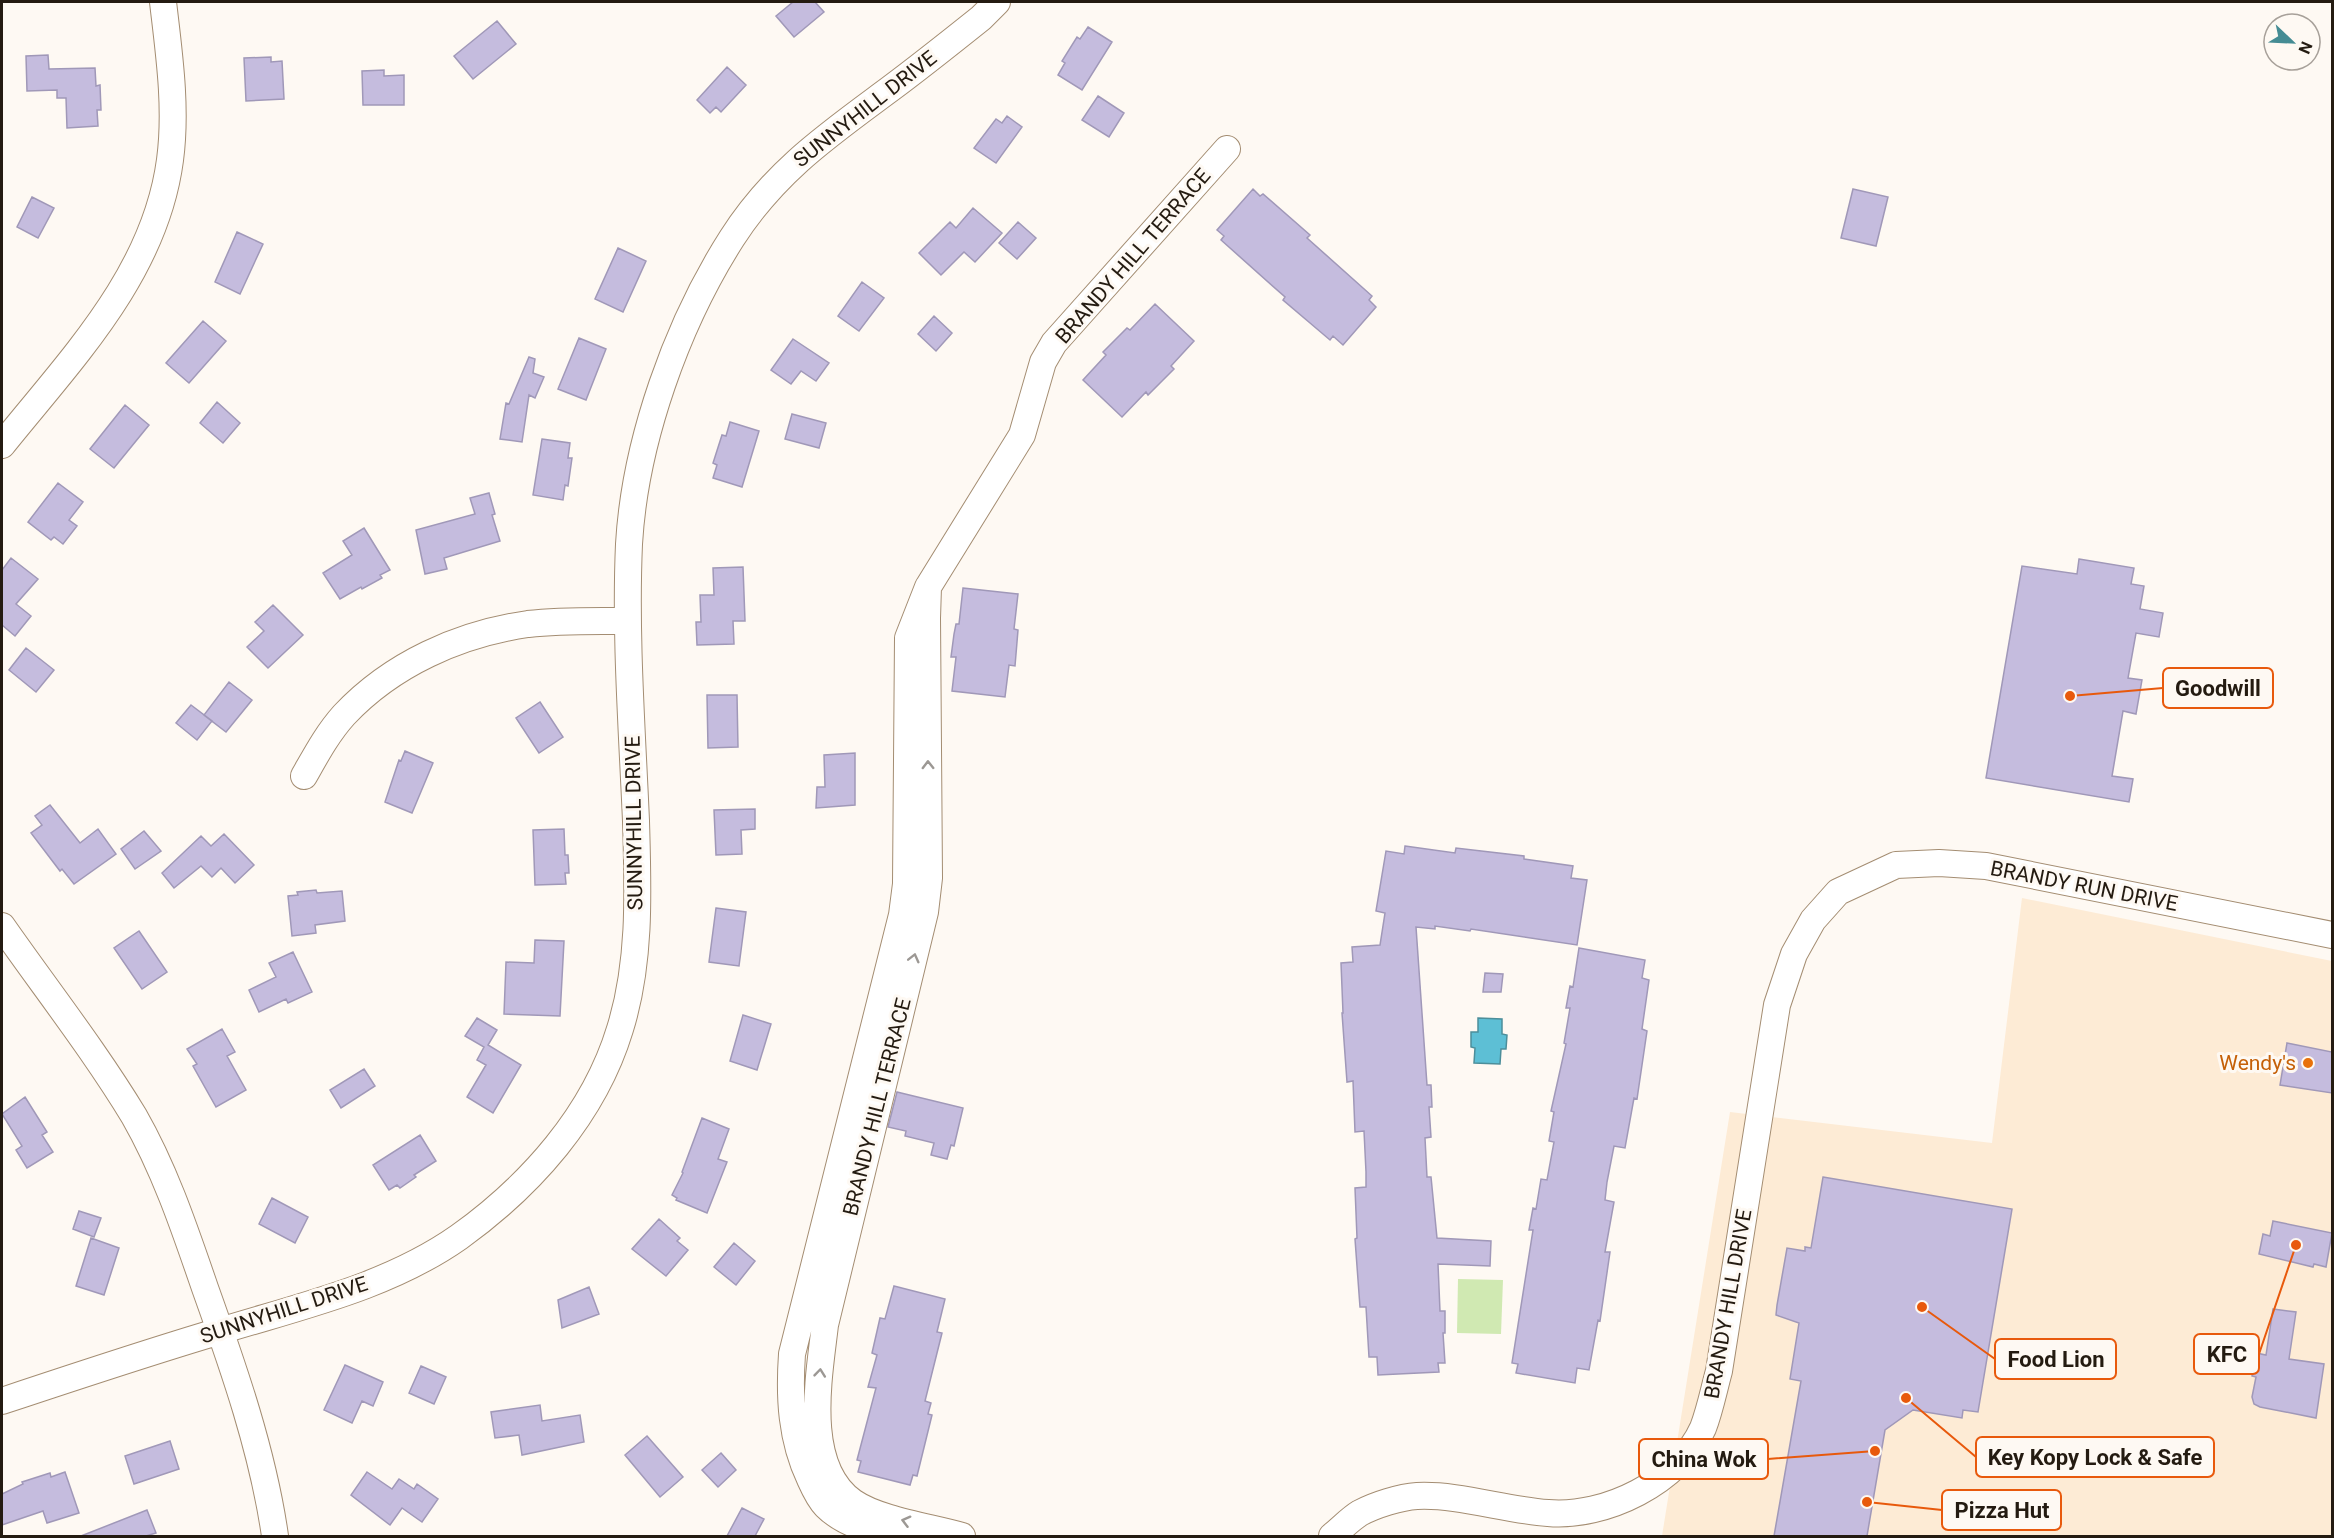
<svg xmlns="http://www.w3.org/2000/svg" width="2334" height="1538" viewBox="0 0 2334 1538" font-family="Roboto,sans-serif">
	<rect width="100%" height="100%" fill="#fef9f3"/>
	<path fill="#fdebd5" d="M2022 898 2332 961V1536H1662L1730 1112 1992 1143Z"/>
	<path fill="#d0e9b2" d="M1458 1279 1503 1280 1501 1334 1457 1333Z"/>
	<path fill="#5dbfd5" stroke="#4c8e9a" stroke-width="1.5" d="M1478 1018 1502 1019V1034L1507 1035 1506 1049H1501L1500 1064 1474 1063 1475 1048 1471 1047V1032H1478Z"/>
	<path fill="#c5bcde" stroke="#a098b8" stroke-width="1.5" d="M793 2H815L824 12 794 37 776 16Z
		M497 21 516 44 473 79 454 56Z
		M1088 27 1112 42 1082 90 1058 75 1065 63 1062 61 1077 37 1080 39Z
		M48 55 49 69 95 68 96 86 100 85 101 110H97L98 126 67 128 66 98H57V90L27 91 26 56Z
		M271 57V62L282 61 284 99 246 101 244 58Z
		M727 67 746 85 721 112 716 107 710 113 697 100Z
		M384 70V76L404 75V105H363L362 71Z
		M1098 96 1124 113 1109 137 1082 120Z
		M1007 116 1022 127 996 163 974 148 996 119 1002 123Z
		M1253 189 1260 196 1263 194 1310 235 1307 238 1372 296 1369 300 1376 307 1343 345 1333 336 1330 340 1310 323 1283 300 1285 297 1221 240 1224 236 1217 230Z
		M1853 189 1888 197 1876 246 1841 238Z
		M32 197 54 208 38 238 17 227Z
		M973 208 1002 233 975 262 964 252 941 275 919 253 950 222 956 228Z
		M1018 222 1036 238 1017 259 999 243Z
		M237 232 263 244 240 294 215 282Z
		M618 248 646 261 623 312 595 299Z
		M862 282 884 298 859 331 838 316Z
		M1155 304 1194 341 1171 366 1174 369 1148 395 1146 392 1122 417 1083 380 1106 355 1103 352 1127 328 1130 330Z
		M934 316 952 333 936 351 918 334Z
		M203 321 226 341 189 383 166 363Z
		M579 338 606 349 586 400 558 389Z
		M793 339 829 363 816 381 801 371 791 384 771 370Z
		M529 357 535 359 533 373 544 377 535 398 529 395 522 442 500 439 506 403 509 404Z
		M217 402 240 423 223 443 200 423Z
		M125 405 149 425 114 468 90 449Z
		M792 414 826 423 819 448 785 439Z
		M730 422 759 431 742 487 713 478 717 465 713 463 722 435 726 436Z
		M542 439 570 443 568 458H572L568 486 565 485 563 500 533 495Z
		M58 483 83 502 69 520 77 526 63 544 54 537 51 540 28 522Z
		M489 493 495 514 492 515 500 541 444 558 447 569 425 574 416 530 475 514 470 498Z
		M364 528 390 570 380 575 382 578 362 589 361 587 340 599 323 573 352 555 343 541Z
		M11 558 38 579 16 604 31 616 15 636 2 625V570Z
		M2079 559 2134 568 2131 584 2144 586 2140 609 2163 613 2159 637 2136 633 2128 678 2142 680 2136 714 2123 711 2112 776 2133 779 2129 802 1986 778 2022 566 2077 574Z
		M743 567 745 621H733L734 644 697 645 696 622H701L700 595H714L713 568Z
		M963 588 1018 594 1014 629 1018 630 1015 666 1009 665 1005 697 952 691 956 657H951L954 634 956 624H959Z
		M273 605 303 635 268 668 247 647 264 631 255 622Z
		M26 648 54 670 36 692 9 670Z
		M229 682 252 700 226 732 204 715Z
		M707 695H737L738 747 708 748Z
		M540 702 563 737 539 753 516 718Z
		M191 705 212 721 197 740 176 723Z
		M405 751 433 763 412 813 385 802 399 760 401 761Z
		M855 753V805L816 808 817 787H825L824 755Z
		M50 805 80 843 98 829 116 854 74 884 62 869 60 871 31 833 42 825 35 816Z
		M755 809V829L741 830 742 854 716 855 714 810Z
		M564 829 565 855H568L569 873H565L566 884 535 885 533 830Z
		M144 831 161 851 135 869 121 849Z
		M224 834 254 865 235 883 221 868 212 877 201 866 174 888 162 873 201 836 211 846Z
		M1405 846 1455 853 1456 848 1524 856V859L1573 866 1571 878 1587 880 1577 945 1471 929 1470 931 1435 926V929L1416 927 1427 1085H1431L1432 1107H1429L1431 1137 1425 1138 1427 1177H1431L1437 1238 1491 1241 1490 1266 1438 1264 1440 1311H1445V1333H1443L1445 1363H1438L1439 1372 1378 1375 1377 1357H1369L1366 1307H1360L1355 1239 1357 1238 1355 1188 1366 1187V1172L1364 1131 1355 1132 1353 1081 1347 1082 1342 1013H1343L1341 963 1353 962 1352 947 1380 945 1385 913 1376 911 1386 851 1404 854Z
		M316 890 317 893 342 891 345 921 315 925 316 933 292 936 288 896 298 895 297 892Z
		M716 908 746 912 739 966 709 962Z
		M139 931 167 972 142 989 114 948Z
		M535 940 564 941 560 1016 504 1014 506 962 534 963Z
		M1579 948 1645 960 1642 978 1649 980 1642 1029 1647 1031 1637 1099 1634 1098 1625 1148 1614 1146 1607 1182 1605 1200 1614 1202 1605 1252H1610L1600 1321 1598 1320 1589 1370 1577 1368 1575 1383 1516 1373 1518 1364 1512 1363 1533 1230H1529L1533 1208 1536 1209 1541 1179 1547 1180 1554 1142 1549 1141 1554 1112 1551 1111 1566 1044 1564 1043 1570 1008H1566L1570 986 1573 987Z
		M293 952 312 992 288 1003 286 999 259 1012 249 990 276 977 269 963Z
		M1485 973 1503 974 1501 992H1483Z
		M743 1015 771 1024 757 1070 730 1061Z
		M477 1018 497 1030 488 1045 521 1065 493 1113 467 1097 486 1065 477 1060 484 1047 465 1036Z
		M222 1029 235 1052 227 1056 246 1090 216 1107 193 1066 197 1064 187 1049Z
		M2287 1043 2332 1052V1093L2280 1085Z
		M364 1069 375 1086 341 1108 330 1090Z
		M897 1092 963 1108 954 1146 951 1145 947 1159 931 1155 934 1143 905 1136 906 1131 888 1127Z
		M25 1097 47 1132 42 1135 53 1152 27 1168 16 1150 22 1146 2 1114Z
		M702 1118 729 1129 718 1159 727 1162 707 1213 676 1200 677 1198 672 1195 683 1173 682 1172Z
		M420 1135 436 1161 414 1175 416 1177 400 1188 397 1185 389 1190 373 1165Z
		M1823 1177 2012 1209 1978 1412 1963 1410 1962 1418 1913 1410 1885 1430 1867 1536H1774L1801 1381 1790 1379 1799 1323 1776 1315 1777 1305 1787 1248 1805 1251V1247L1811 1248Z
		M272 1198 308 1217 295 1243 259 1224Z
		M79 1211 101 1218 94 1237 73 1229Z
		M659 1219 680 1238 677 1241 688 1250 666 1276 632 1249Z
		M2273 1221 2332 1233 2326 1267 2314 1264 2313 1267 2259 1254 2263 1234 2270 1236Z
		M91 1238 119 1248 104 1295 76 1286Z
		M734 1243 755 1261 736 1285 714 1267Z
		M894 1286 945 1299 937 1332 942 1333 925 1401 931 1403 928 1414 932 1415 917 1476 913 1475 910 1485 858 1472 861 1461 857 1460 876 1388 868 1387 877 1355 872 1353 880 1318 885 1319Z
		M589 1287 599 1314 562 1328 558 1300Z
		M2273 1309 2296 1312 2289 1359 2324 1364 2316 1418 2260 1407 2254 1404 2252 1397 2256 1377 2252 1376 2256 1353 2266 1355Z
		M345 1365 383 1382 373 1406 362 1401 352 1423 324 1410Z
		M421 1366 446 1377 434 1404 409 1393Z
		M540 1405 542 1421 580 1415 584 1442 522 1455 519 1435 495 1438 491 1412Z
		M647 1436 683 1477 660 1497 625 1455Z
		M170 1441 179 1469 134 1484 125 1456Z
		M721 1453 736 1470 718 1487 702 1470Z
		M65 1472 79 1513 47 1523 43 1511 2 1525V1494L23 1484 22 1482 50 1473 51 1477Z
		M367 1472 392 1489 399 1479 414 1489 417 1484 438 1499 422 1522 402 1508 390 1525 351 1495Z
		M742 1508 764 1519 755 1536H727Z
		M147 1510 156 1533 146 1536H81Z"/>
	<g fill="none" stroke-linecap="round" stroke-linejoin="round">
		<g stroke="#a48d72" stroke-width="28">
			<path id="minor" d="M2 445C71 359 155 274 170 160 177 108 169 53 163 2
				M928 587 1022 435 1043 362 1054 343 1227 149
				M304 776C316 755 327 734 344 715 392 664 459 634 528 624 561 620 595 621 628 621
				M2 926C46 989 94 1050 134 1116 165 1170 185 1230 205 1288 234 1369 263 1452 275 1536
				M2 1401C74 1377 146 1353 220 1331 301 1306 388 1287 459 1237 530 1186 594 1115 620 1029 641 962 638 890 636 821 632 729 625 635 629 544 635 441 677 324 732 238 775 171 828 135 890 89 921 66 951 42 981 18L997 2
				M897 1536C873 1531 845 1525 826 1506 819 1499 814 1488 810 1479 791 1439 789 1397 792 1354L902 915 906 884 908 638 928 587 927 618 929 878 925 912 825 1325C819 1377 802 1466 853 1502 879 1520 931 1527 962 1536
				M1332 1536C1341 1529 1350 1519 1360 1513 1375 1505 1400 1497 1417 1496 1459 1494 1505 1510 1548 1513 1605 1518 1679 1482 1703 1428 1710 1410 1714 1389 1719 1371L1777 1005 1794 954 1813 920 1838 892 1896 865 1939 863 1986 866 2332 935"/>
		</g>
		<use href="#minor" stroke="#fff" stroke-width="26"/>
	</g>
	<defs><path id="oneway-chevron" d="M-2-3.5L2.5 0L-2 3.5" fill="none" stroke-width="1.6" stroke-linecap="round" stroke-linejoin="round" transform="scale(1.5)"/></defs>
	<g stroke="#9c9894">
		<use href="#oneway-chevron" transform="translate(928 765) rotate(-91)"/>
		<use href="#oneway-chevron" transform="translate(914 958) rotate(-76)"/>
		<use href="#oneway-chevron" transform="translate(820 1373) rotate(-84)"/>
		<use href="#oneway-chevron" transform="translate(906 1521) rotate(-165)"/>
	</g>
	<circle fill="#e8710a" stroke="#fef9f3" stroke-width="2" cx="2308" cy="1063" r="6"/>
	<g text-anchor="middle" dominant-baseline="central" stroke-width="6" stroke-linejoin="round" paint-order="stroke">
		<g font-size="21" fill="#241b11" stroke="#fef9f3">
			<text transform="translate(865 109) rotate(-38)">SUNNYHILL DRIVE</text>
			<text transform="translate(1133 256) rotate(-49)">BRANDY HILL TERRACE</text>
			<text transform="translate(634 823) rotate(-91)">SUNNYHILL DRIVE</text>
			<text transform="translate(2084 886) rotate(11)">BRANDY RUN DRIVE</text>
			<text transform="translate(877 1107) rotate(-76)">BRANDY HILL TERRACE</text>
			<text transform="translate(1728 1304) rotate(-80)">BRANDY HILL DRIVE</text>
			<text transform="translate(284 1310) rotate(-18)">SUNNYHILL DRIVE</text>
		</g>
		<g font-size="21" fill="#c56008" stroke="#fef9f3" text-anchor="end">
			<text x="2296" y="1063">Wendy's</text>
		</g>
	</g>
	<path fill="none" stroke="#e8590c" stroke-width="2" d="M2070 696L2163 688M2296 1245L2259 1354M1922 1307L1995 1359M1906 1398L1976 1457M1875 1451L1768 1459M1867 1502L1942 1510"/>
	<g fill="#e8590c" stroke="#fef9f3" stroke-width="2">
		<circle cx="2070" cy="696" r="6"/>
		<circle cx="2296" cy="1245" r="6"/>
		<circle cx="1922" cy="1307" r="6"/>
		<circle cx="1906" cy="1398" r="6"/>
		<circle cx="1875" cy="1451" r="6"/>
		<circle cx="1867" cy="1502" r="6"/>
	</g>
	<g fill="#fef9f3" stroke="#e8590c" stroke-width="2">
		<rect x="2163" y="668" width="110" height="40" rx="6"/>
		<rect x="2194" y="1334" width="65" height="40" rx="6"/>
		<rect x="1995" y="1339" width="121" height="40" rx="6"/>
		<rect x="1976" y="1437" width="238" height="40" rx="6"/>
		<rect x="1639" y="1439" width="129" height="40" rx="6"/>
		<rect x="1942" y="1490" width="119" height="40" rx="6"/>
	</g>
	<g font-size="22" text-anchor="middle" font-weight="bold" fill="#241b11">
		<text x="2218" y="696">Goodwill</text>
		<text x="2227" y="1362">KFC</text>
		<text x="2056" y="1367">Food Lion</text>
		<text x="2095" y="1465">Key Kopy Lock &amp; Safe</text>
		<text x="1704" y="1467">China Wok</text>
		<text x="2002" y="1518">Pizza Hut</text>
	</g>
	<rect width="2334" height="1538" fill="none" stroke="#241b11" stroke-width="6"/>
	<g transform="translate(2292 42) rotate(113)"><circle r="28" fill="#fef9f3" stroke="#a7a099" stroke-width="1.5"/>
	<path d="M0-4.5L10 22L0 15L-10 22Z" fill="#458c94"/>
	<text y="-9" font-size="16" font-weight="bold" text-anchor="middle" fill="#241b11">N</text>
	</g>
</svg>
